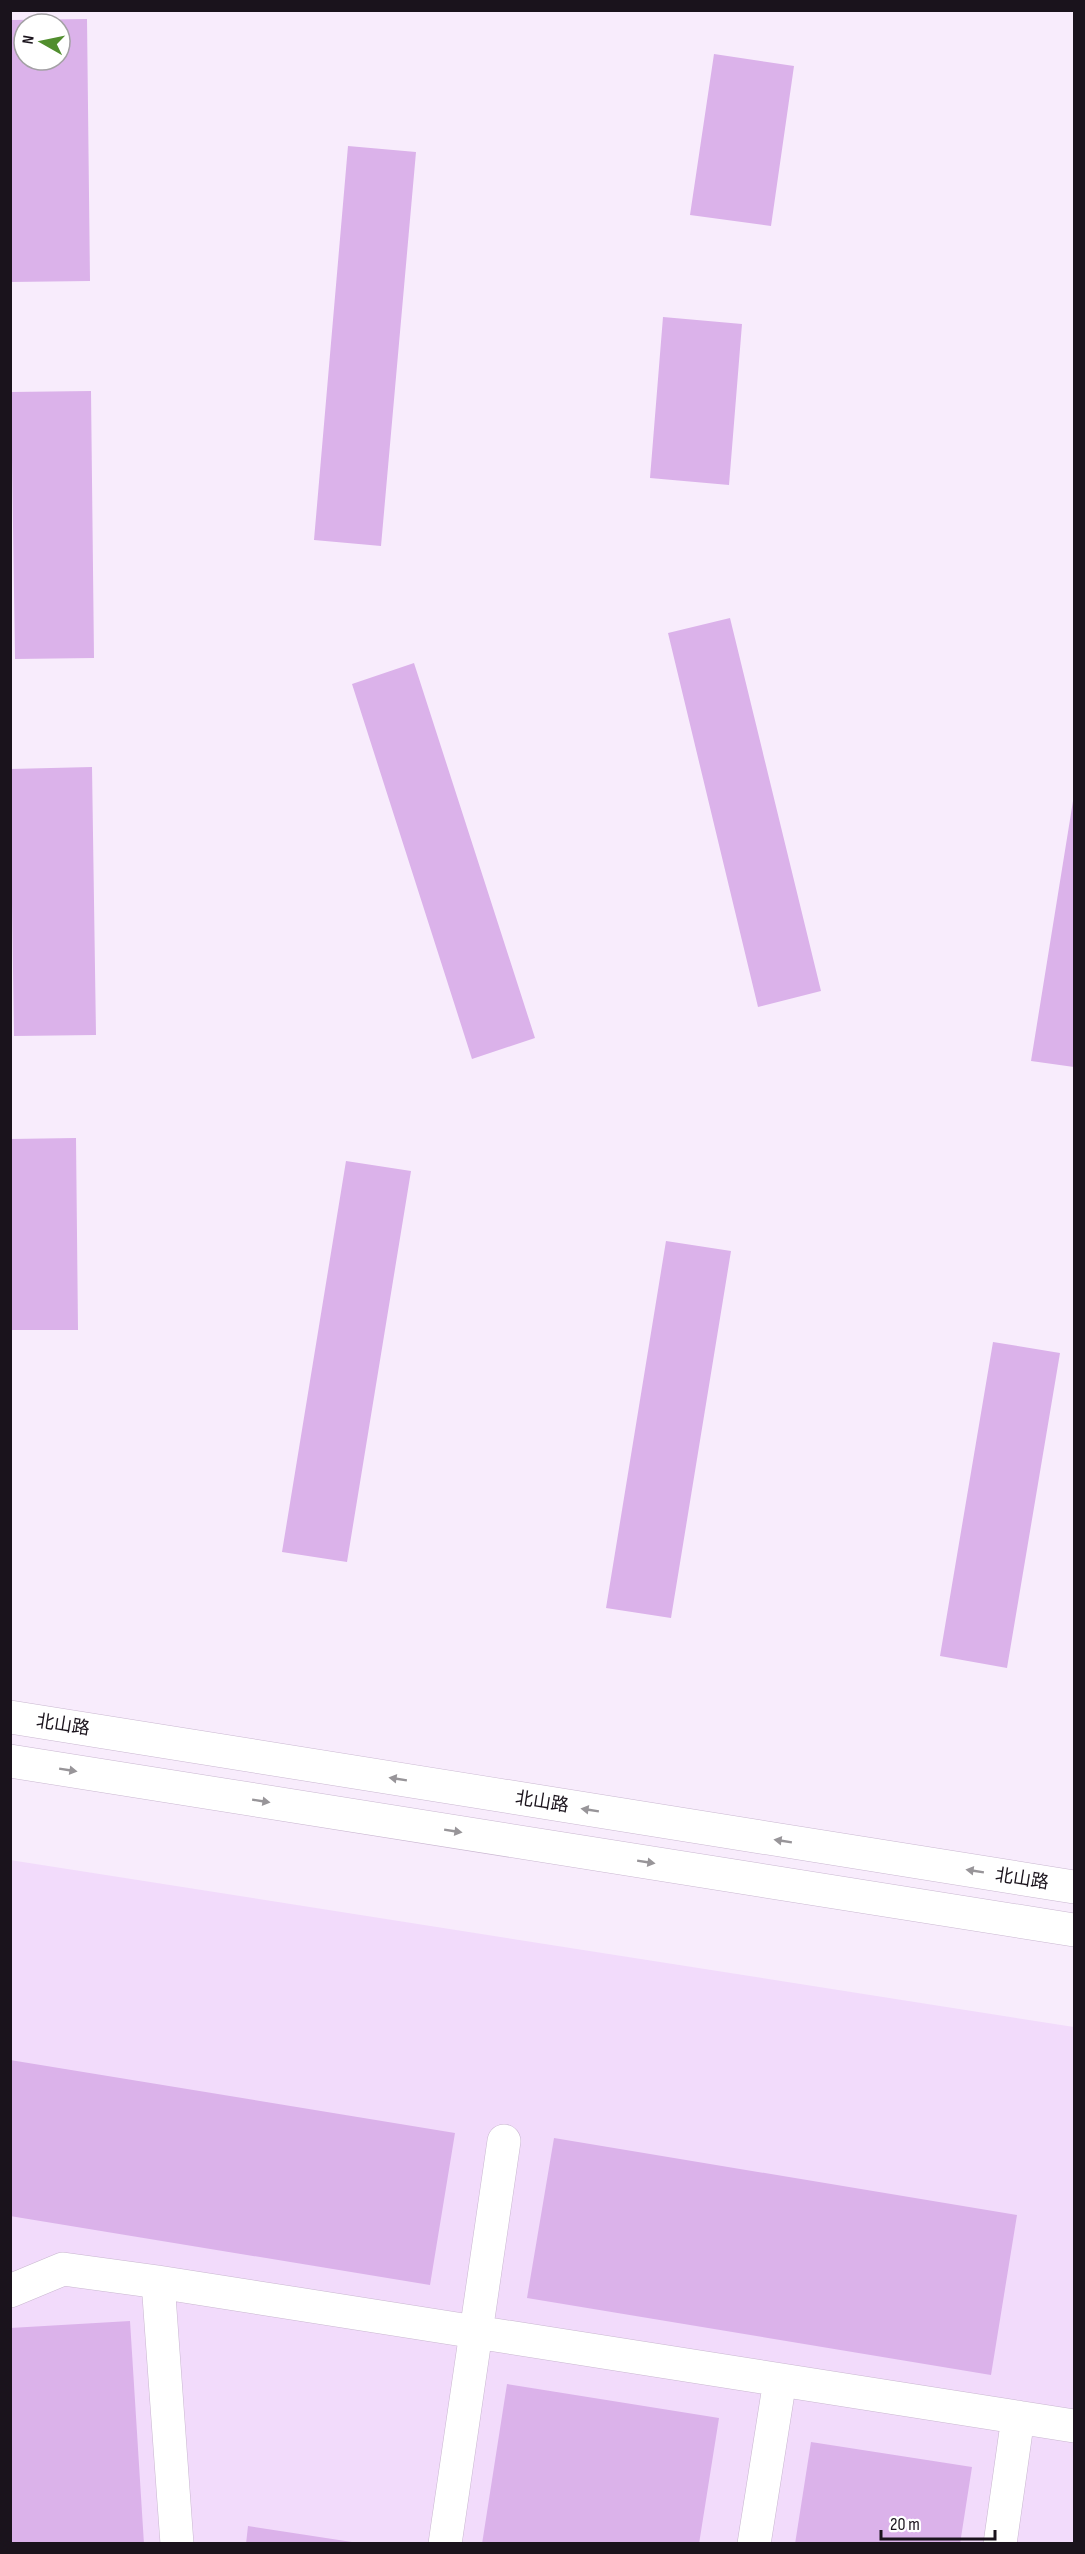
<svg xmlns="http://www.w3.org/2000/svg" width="1085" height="2554" viewBox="0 0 1085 2554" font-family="'Sofia Sans Condensed','Noto Sans SC',sans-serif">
	<rect width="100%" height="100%" fill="#f8ecfc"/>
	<path fill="#f2dbfb" d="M10 1860 1074 2027V2543H11Z"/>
	<path fill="#dbb2ea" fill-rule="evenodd" d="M87 19 90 281 10 282V20ZM24 24H60V60H24Z
		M714 54 794 66 771 226 690 215Z
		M348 146 416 152 381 546 314 540Z
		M663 317 742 324 729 485 650 478Z
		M91 391 94 658 15 659 11 392Z
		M730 618 821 991 758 1007 668 633Z
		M414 663 535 1038 472 1059 352 684Z
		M92 767 96 1035 14 1036 10 769Z
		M1073 801H1074V1067L1031 1061Z
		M76 1138 78 1330H10V1139Z
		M346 1161 411 1171 347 1562 282 1552Z
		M666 1241 731 1251 671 1618 606 1608Z
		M993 1342 1060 1353 1007 1668 940 1656Z
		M10 2060 455 2133 430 2285 10 2216Z
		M554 2138 1017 2215 991 2375 527 2298Z
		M130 2321 144 2544H10V2328Z
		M507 2384 719 2418 699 2544H482Z
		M811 2442 972 2467 960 2544H795Z
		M248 2526 352 2542V2544H246Z"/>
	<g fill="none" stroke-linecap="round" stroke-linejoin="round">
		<g stroke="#c9b7d0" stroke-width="34">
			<path id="minor" d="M10 1717 1074 1887
				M10 1761 1074 1930
				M158 2282 177 2544
				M10 2291 63 2269 158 2282 1074 2426
				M445 2544 504 2141
				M754 2544 780 2380
				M1000 2544 1018 2417"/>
		</g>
		<use href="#minor" stroke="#fff" stroke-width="33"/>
	</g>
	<defs><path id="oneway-solid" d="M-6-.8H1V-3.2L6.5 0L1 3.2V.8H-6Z" transform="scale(1.5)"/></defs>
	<g fill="#989599">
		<use href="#oneway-solid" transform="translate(68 1770) rotate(9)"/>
		<use href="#oneway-solid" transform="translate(398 1779) rotate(-171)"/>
		<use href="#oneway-solid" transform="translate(261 1801) rotate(9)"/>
		<use href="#oneway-solid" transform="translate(590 1810) rotate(-171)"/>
		<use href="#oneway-solid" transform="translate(453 1831) rotate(9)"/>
		<use href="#oneway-solid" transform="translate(783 1841) rotate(-171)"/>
		<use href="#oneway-solid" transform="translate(646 1862) rotate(9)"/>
		<use href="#oneway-solid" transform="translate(975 1871) rotate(-171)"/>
	</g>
	<g text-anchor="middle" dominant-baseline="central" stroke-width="6" stroke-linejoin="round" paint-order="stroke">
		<g font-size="18" fill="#1a131c" stroke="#fff">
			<text transform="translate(63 1725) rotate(9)">北山路</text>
			<text transform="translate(542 1802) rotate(9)">北山路</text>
			<text transform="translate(1022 1879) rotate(9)">北山路</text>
		</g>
	</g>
	<rect width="1085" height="2554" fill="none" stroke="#1a131c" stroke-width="24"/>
	<g transform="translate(42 42) rotate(279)"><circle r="28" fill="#ffffff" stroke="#a3a1a4" stroke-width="1.5"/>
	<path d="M0-4.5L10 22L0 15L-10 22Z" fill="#518e2e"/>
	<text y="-9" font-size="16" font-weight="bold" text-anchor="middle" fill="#1a131c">N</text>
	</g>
	<path d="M881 2530v9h114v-9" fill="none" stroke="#1a131c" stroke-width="3"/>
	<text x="890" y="2530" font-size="18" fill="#1a131c" stroke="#ffffff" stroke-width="4.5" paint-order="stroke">20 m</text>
</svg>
